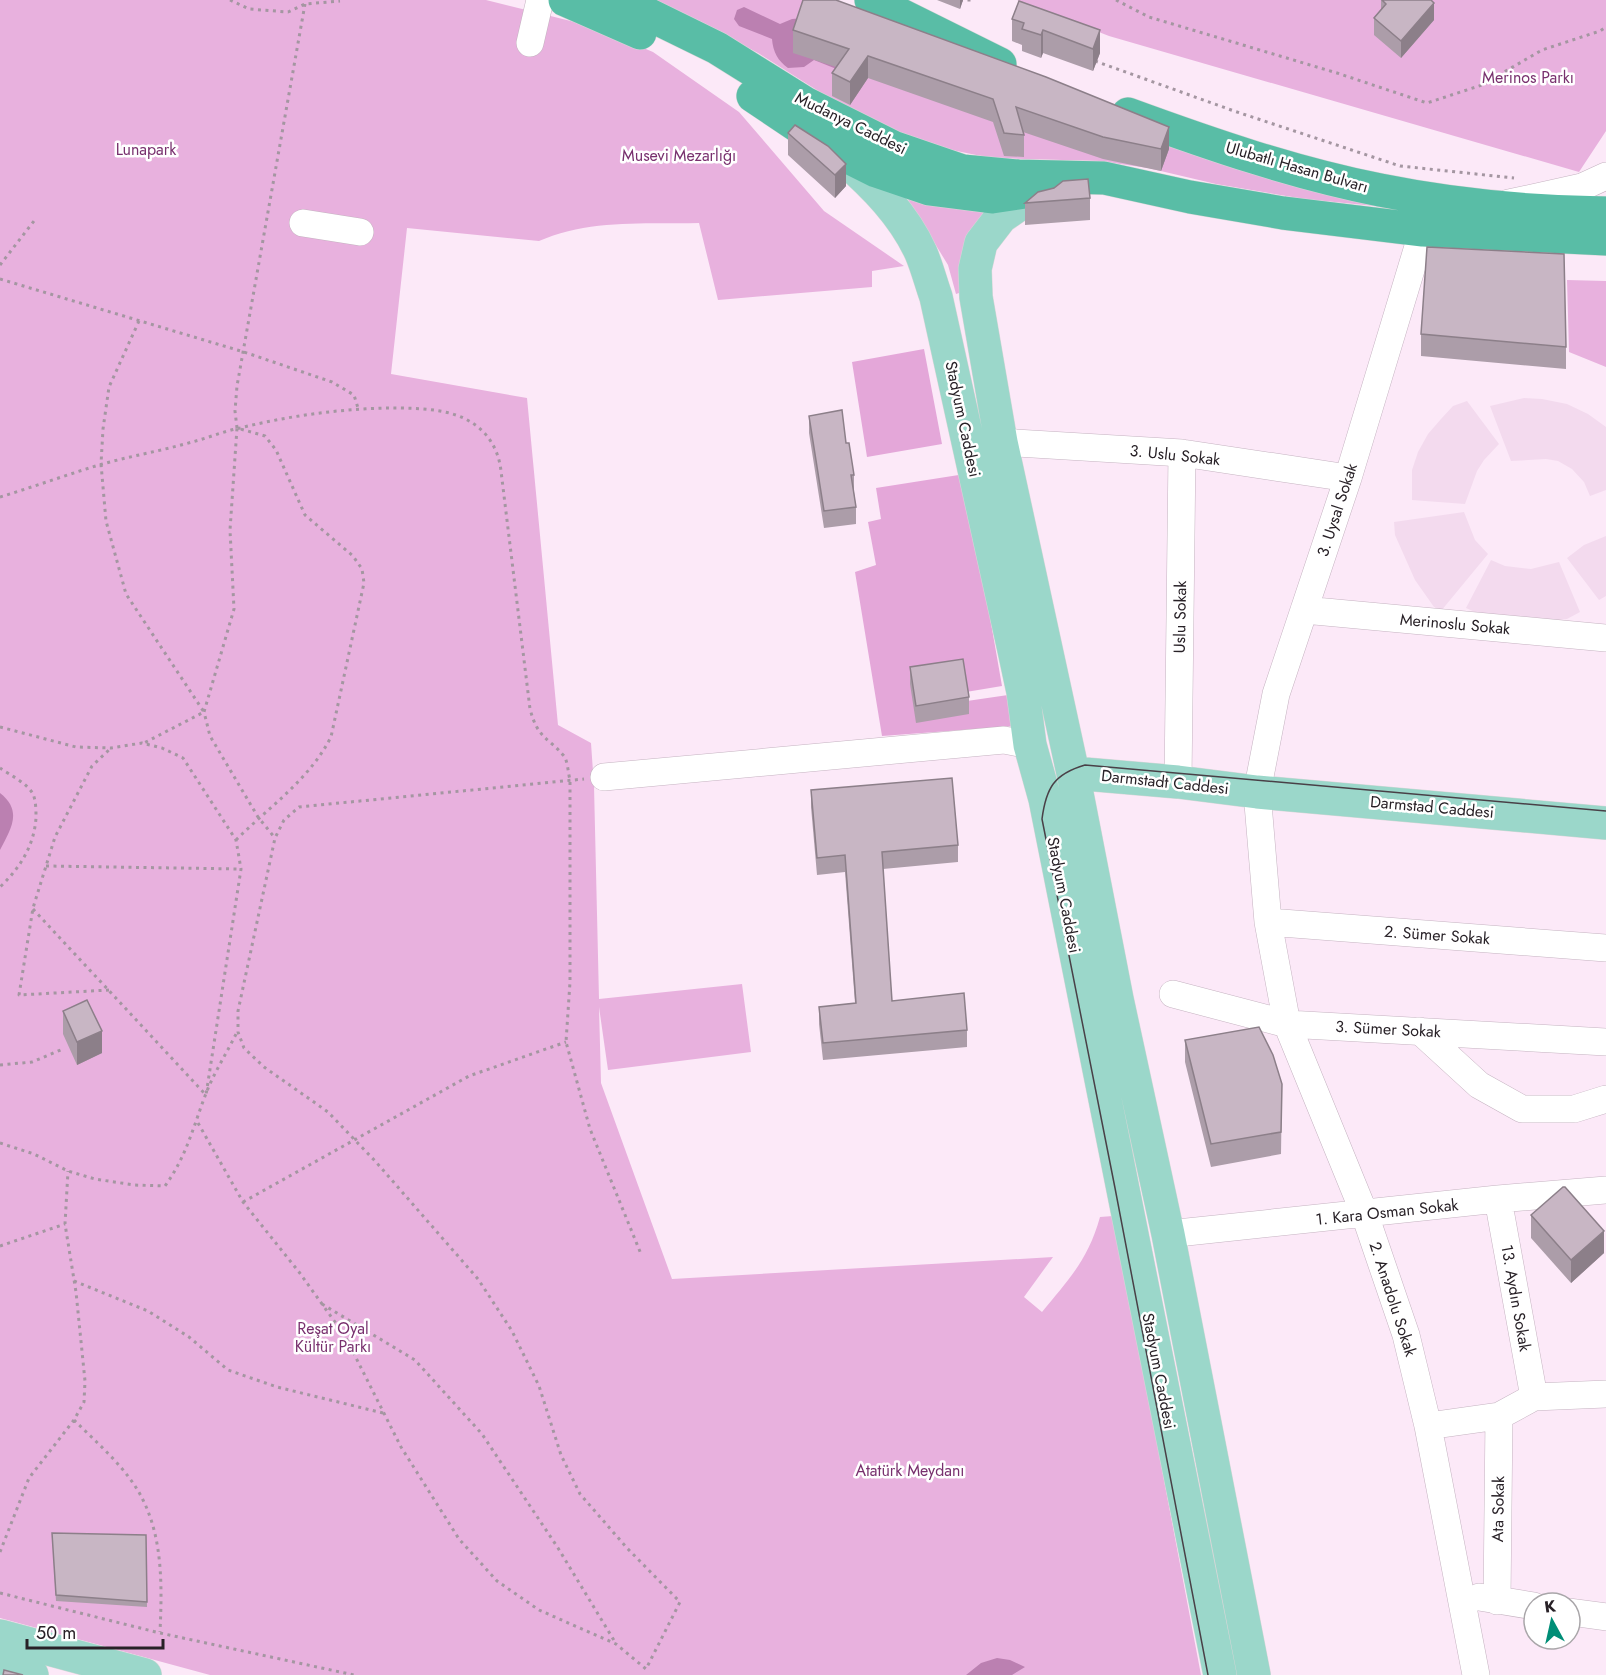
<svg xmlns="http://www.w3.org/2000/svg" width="1606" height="1675" viewBox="0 0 1606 1675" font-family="Jost,sans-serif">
	<rect width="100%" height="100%" fill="#fce9f8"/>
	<path fill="#f3daee" d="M1524 398 1542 399 1567 404 1588 414 1606 427V490L1590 496 1584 482 1572 469 1558 461 1546 459 1511 461 1490 406Z
		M1467 401 1499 444 1484 460 1477 471 1465 504 1412 500V470L1418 452 1428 434 1441 419 1453 406Z
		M1464 512 1475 540 1488 554 1441 611 1434 607 1415 580 1395 535 1394 522Z
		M1606 536V596L1599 600 1567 558 1584 545Z
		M1491 560 1505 566 1531 569 1559 562 1580 612 1567 619 1540 622 1484 616 1466 608Z"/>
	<path fill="#e8b1de" d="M0 0H486L591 26 653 52 739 112 824 211 904 266 872 271V287L718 300 699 223C647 224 588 219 539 241L407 228 391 374 527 398 558 725 591 743 594 786 599 999 742 984 751 1052 608 1070 599 1007 601 1083 672 1279 1053 1257 1024 1297 1042 1312C1069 1279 1088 1260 1100 1217L1113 1216 1121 1253 1201 1675H210L0 1618Z
		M656 0H810L1136 119 1547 223 1304 199 1216 184 1148 168 1099 161 991 158 937 147 895 131 823 94 758 53Z
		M1017 0H1606V131L1579 172 1109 36Z
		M1016 193 962 292 956 294 948 265 907 198Z
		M1567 280 1606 281V367L1569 352Z"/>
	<path fill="#e4a7d9" d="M924 349 942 444 867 457 852 362Z
		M965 474 1002 686 966 692 967 701 1008 695 1015 726 882 736 855 572 876 565 868 522 881 519 876 488Z"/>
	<path fill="#bb80b1" d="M744 7 780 24 792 19 803 18 839 70 814 60 804 67 788 68C778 61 773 52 772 39L739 26 734 19 737 10Z
		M0 793C23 811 11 829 0 850Z
		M997 1658 1010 1660 1025 1667 1012 1675H966L981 1663Z"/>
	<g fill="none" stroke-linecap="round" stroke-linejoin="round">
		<g stroke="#c5b3c1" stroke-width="28">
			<path id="minor" d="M530 43 540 0
				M1509 203 1582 187 1606 176
				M303 223 360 232
				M1423 230 1348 478 1276 694 1257 792 1268 922 1287 1024 1365 1215 1406 1335 1428 1426 1476 1675
				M1001 442 1182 453 1348 478
				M1304 610 1606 638
				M604 777 1004 740 1030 745
				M1178 782 1182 453
				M1268 922 1606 948
				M1173 994 1287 1024 1606 1042
				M1420 1031 1479 1085 1522 1109H1574L1606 1099
				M1498 1199 1534 1397
				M1168 1234 1498 1199 1606 1190
				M1428 1426 1499 1416 1534 1397 1606 1394
				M1479 1597 1534 1606
				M1497 1601 1499 1416
				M1570 1612 1606 1617"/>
		</g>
		<g stroke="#d8d7d8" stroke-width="34">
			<path id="major" d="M843 158C874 185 904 215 921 253 927 267 931 283 936 297L1014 650 1023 692 1030 745 1045 799 1220 1675
				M1049 192 1030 197 1001 217 981 243 975 269 976 297 1001 442 1073 773 1117 999 1168 1234 1254 1675
				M1073 773 1178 782 1257 792 1606 823
				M0 1636 145 1675
				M0 1667 32 1675"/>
		</g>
		<g stroke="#d8d7d8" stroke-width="34">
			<path id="highway" d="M565 0 640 33
				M619 0 717 48 805 103 893 147 963 171 1018 176 1104 178 1190 197 1283 213 1423 230 1606 239
				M871 0 1000 64
				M753 96 832 149 876 171 929 189 992 197 1039 190
				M1128 114C1210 144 1294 173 1380 190 1454 205 1530 212 1606 213"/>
		</g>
		<path stroke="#a496a1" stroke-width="3" stroke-dasharray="3 4.5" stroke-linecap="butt" d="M230 0 249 9 288 12 305 4 340 1
			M960 0H974
			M1116 0 1149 17 1337 73 1427 103 1482 85 1542 50 1600 31 1606 27
			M1095 61 1234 111 1400 166 1514 178
			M0 265 34 221
			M0 279 244 352 332 382 354 395 358 408
			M139 321 109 387 103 429 101 464 106 521 126 594 204 712 144 743
			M237 428 235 411 237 386 305 4
			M0 497C33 487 66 475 99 465 130 456 161 451 192 442 208 438 224 431 240 428 288 416 338 409 388 408 410 408 435 408 456 415 482 424 498 444 501 471L530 709C538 739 547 736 564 756 568 762 568 773 570 780V982L566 1042 590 1129 641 1254
			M0 727 76 747 111 748 142 743 162 748 183 758 236 840 241 869 206 1095
			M0 768C10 775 27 783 33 794 36 801 36 811 36 818 34 846 20 868 0 887
			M236 840C269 807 309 780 331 737L364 583 362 569 353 556 305 515 276 450 265 436 237 428 230 530 234 609 204 712 210 736 258 817 275 838
			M46 866 241 869
			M33 909 206 1095
			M109 990 19 995 33 908 55 837 92 766 111 748
			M0 1065 32 1062 63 1049
			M198 1123 243 1202 299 1272 345 1336 401 1447 459 1539 497 1581 539 1610 616 1644 646 1669 680 1602 627 1548 580 1494 561 1455 539 1386 512 1331 478 1279 376 1162 328 1112 264 1067 244 1048 238 1032V1011L275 838 284 820 299 807 584 779
			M0 1143 34 1154 68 1171 95 1179 134 1185 165 1186C186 1157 193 1128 205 1096 213 1074 227 1053 237 1032
			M243 1202 469 1076 566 1042
			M0 1246 65 1224
			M74 1281 148 1311 189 1337 228 1370 277 1387 383 1413
			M322 1304 415 1360 482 1434 558 1548 615 1642
			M74 1420C98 1444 128 1469 143 1500 163 1540 162 1588 160 1632
			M0 1552 29 1478 74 1420 84 1402 85 1381 76 1292 65 1224 68 1171
			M0 1593 160 1633 354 1675"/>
		<use href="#minor" stroke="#fff" stroke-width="27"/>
		<use href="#major" stroke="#9bd7ca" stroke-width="33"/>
		<use href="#highway" stroke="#59bda6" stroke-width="33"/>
		<path stroke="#494047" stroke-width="1.5" d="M1208 1675 1115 1188 1042 819C1046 788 1054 774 1085 765L1606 811"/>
	</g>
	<path fill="#ac9da9" d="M937 0H963L960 9Z
		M1381 0 1434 20 1401 58 1374 35V18L1381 9Z
		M1019 1 1100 53 1093 71 1043 53 1041 58 1022 51V45L1012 41V19Z
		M793 30 1169 149 1161 171 1103 159 1023 132 1024 135V157L1004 156 993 122 868 78 850 105 832 96V73L836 67 793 53Z
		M795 125 846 186 835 198 788 155V133Z
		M1090 198V220L1025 225V203Z
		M1421 334 1566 347V369L1421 356Z
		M809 416 846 443 854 475V492L856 507V524L824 528 809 433Z
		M910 667 969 697V714L916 723 910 684Z
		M811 790 958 845V862L883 869 892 1001 967 1030V1047L823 1060 819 1024V1007L855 1003 845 872 817 875 811 807Z
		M63 1011 102 1053 77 1065 63 1034Z
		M1185 1040 1282 1084 1281 1154 1211 1167 1185 1062Z
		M1531 1215 1604 1253 1571 1283 1531 1238Z
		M52 1533 146 1535 147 1607 56 1601Z"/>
	<path fill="#8c7f89" d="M960 0H963L960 9Z
		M1434 3V20L1401 58V41Z
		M1043 30V53L1041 58V35Z
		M1100 30V53L1093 71V49Z
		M868 56V78L850 105V82Z
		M1169 127V149L1161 171V149Z
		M846 164V186L835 198V175Z
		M102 1031V1053L77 1065V1042Z
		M1604 1231V1253L1571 1283V1260Z"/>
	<path fill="#c8b6c4" stroke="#8c7f89" stroke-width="1.5" d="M803 0H836L1046 77 1169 127 1161 149 1103 137 1016 107 1024 135 1004 133 993 99 868 56 850 82 832 73 849 49 793 30Z
		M1382 0H1431L1434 3 1401 41 1374 18 1386 4Z
		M1019 1 1100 30 1093 49 1043 30 1041 35 1022 29 1024 23 1012 19Z
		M795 125 828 146 846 164 835 175 788 133Z
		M1088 179 1090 198 1025 203 1038 192 1054 188 1063 181Z
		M1427 247 1564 254 1566 347 1421 334Z
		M842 410 846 443H849L854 475H851L856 507 824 511 809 416Z
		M963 659 969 697 916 706 910 667Z
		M952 778 958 845 882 852 892 1001 964 993 967 1030 823 1043 819 1007 856 1003 845 855 817 858 811 790Z
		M87 1000 102 1031 77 1042 63 1011Z
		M1259 1027 1273 1055 1282 1084 1281 1132 1211 1144 1185 1040Z
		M1563 1187H1565L1604 1231 1571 1260 1531 1215Z
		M52 1533 146 1535 147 1602 56 1595Z
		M4 1670 23 1675H3Z"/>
	<g text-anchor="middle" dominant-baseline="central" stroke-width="5" stroke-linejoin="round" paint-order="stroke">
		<g font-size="16" fill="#78306e" stroke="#fff">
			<text x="1528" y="77">Merinos Parkı</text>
			<text x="146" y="149">Lunapark</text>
			<text x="679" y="155">Musevi Mezarlığı</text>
			<text x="333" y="1328">Reşat Oyal<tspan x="333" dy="18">Kültür Parkı</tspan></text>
			<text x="910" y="1470">Atatürk Meydanı</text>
		</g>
		<g font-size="16" fill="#282127" stroke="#fff">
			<text transform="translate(851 123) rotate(26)">Mudanya Caddesi</text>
			<text transform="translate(1297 167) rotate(16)">Ulubatlı Hasan Bulvarı</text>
			<text transform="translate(963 419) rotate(78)">Stadyum Caddesi</text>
			<text transform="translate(1175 455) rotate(6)">3. Uslu Sokak</text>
			<text transform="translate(1337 510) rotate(-72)">3. Uysal Sokak</text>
			<text transform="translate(1180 617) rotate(-89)">Uslu Sokak</text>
			<text transform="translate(1455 624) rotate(5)">Merinoslu Sokak</text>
			<text transform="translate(1165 782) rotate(6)">Darmstadt Caddesi</text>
			<text transform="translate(1432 807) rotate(5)">Darmstad Caddesi</text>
			<text transform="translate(1064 895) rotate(79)">Stadyum Caddesi</text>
			<text transform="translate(1437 935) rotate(4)">2. Sümer Sokak</text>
			<text transform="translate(1388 1029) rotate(3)">3. Sümer Sokak</text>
			<text transform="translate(1387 1212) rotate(-6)">1. Kara Osman Sokak</text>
			<text transform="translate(1516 1298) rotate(80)">13. Aydın Sokak</text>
			<text transform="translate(1393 1299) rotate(72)">2. Anadolu Sokak</text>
			<text transform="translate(1159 1371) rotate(79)">Stadyum Caddesi</text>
			<text transform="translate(1498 1509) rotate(-89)">Ata Sokak</text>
		</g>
	</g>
	<g transform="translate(1552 1621) rotate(352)"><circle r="28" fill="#ffffff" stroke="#a9a6a9" stroke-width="1.5"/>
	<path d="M0-4.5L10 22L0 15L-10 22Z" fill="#008e77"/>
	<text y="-9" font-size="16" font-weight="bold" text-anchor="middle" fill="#282127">K</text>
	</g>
	<path d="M27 1639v9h136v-9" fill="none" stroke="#282127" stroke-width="3"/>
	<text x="36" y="1639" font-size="18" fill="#282127" stroke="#ffffff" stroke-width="4.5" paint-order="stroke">50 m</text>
</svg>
